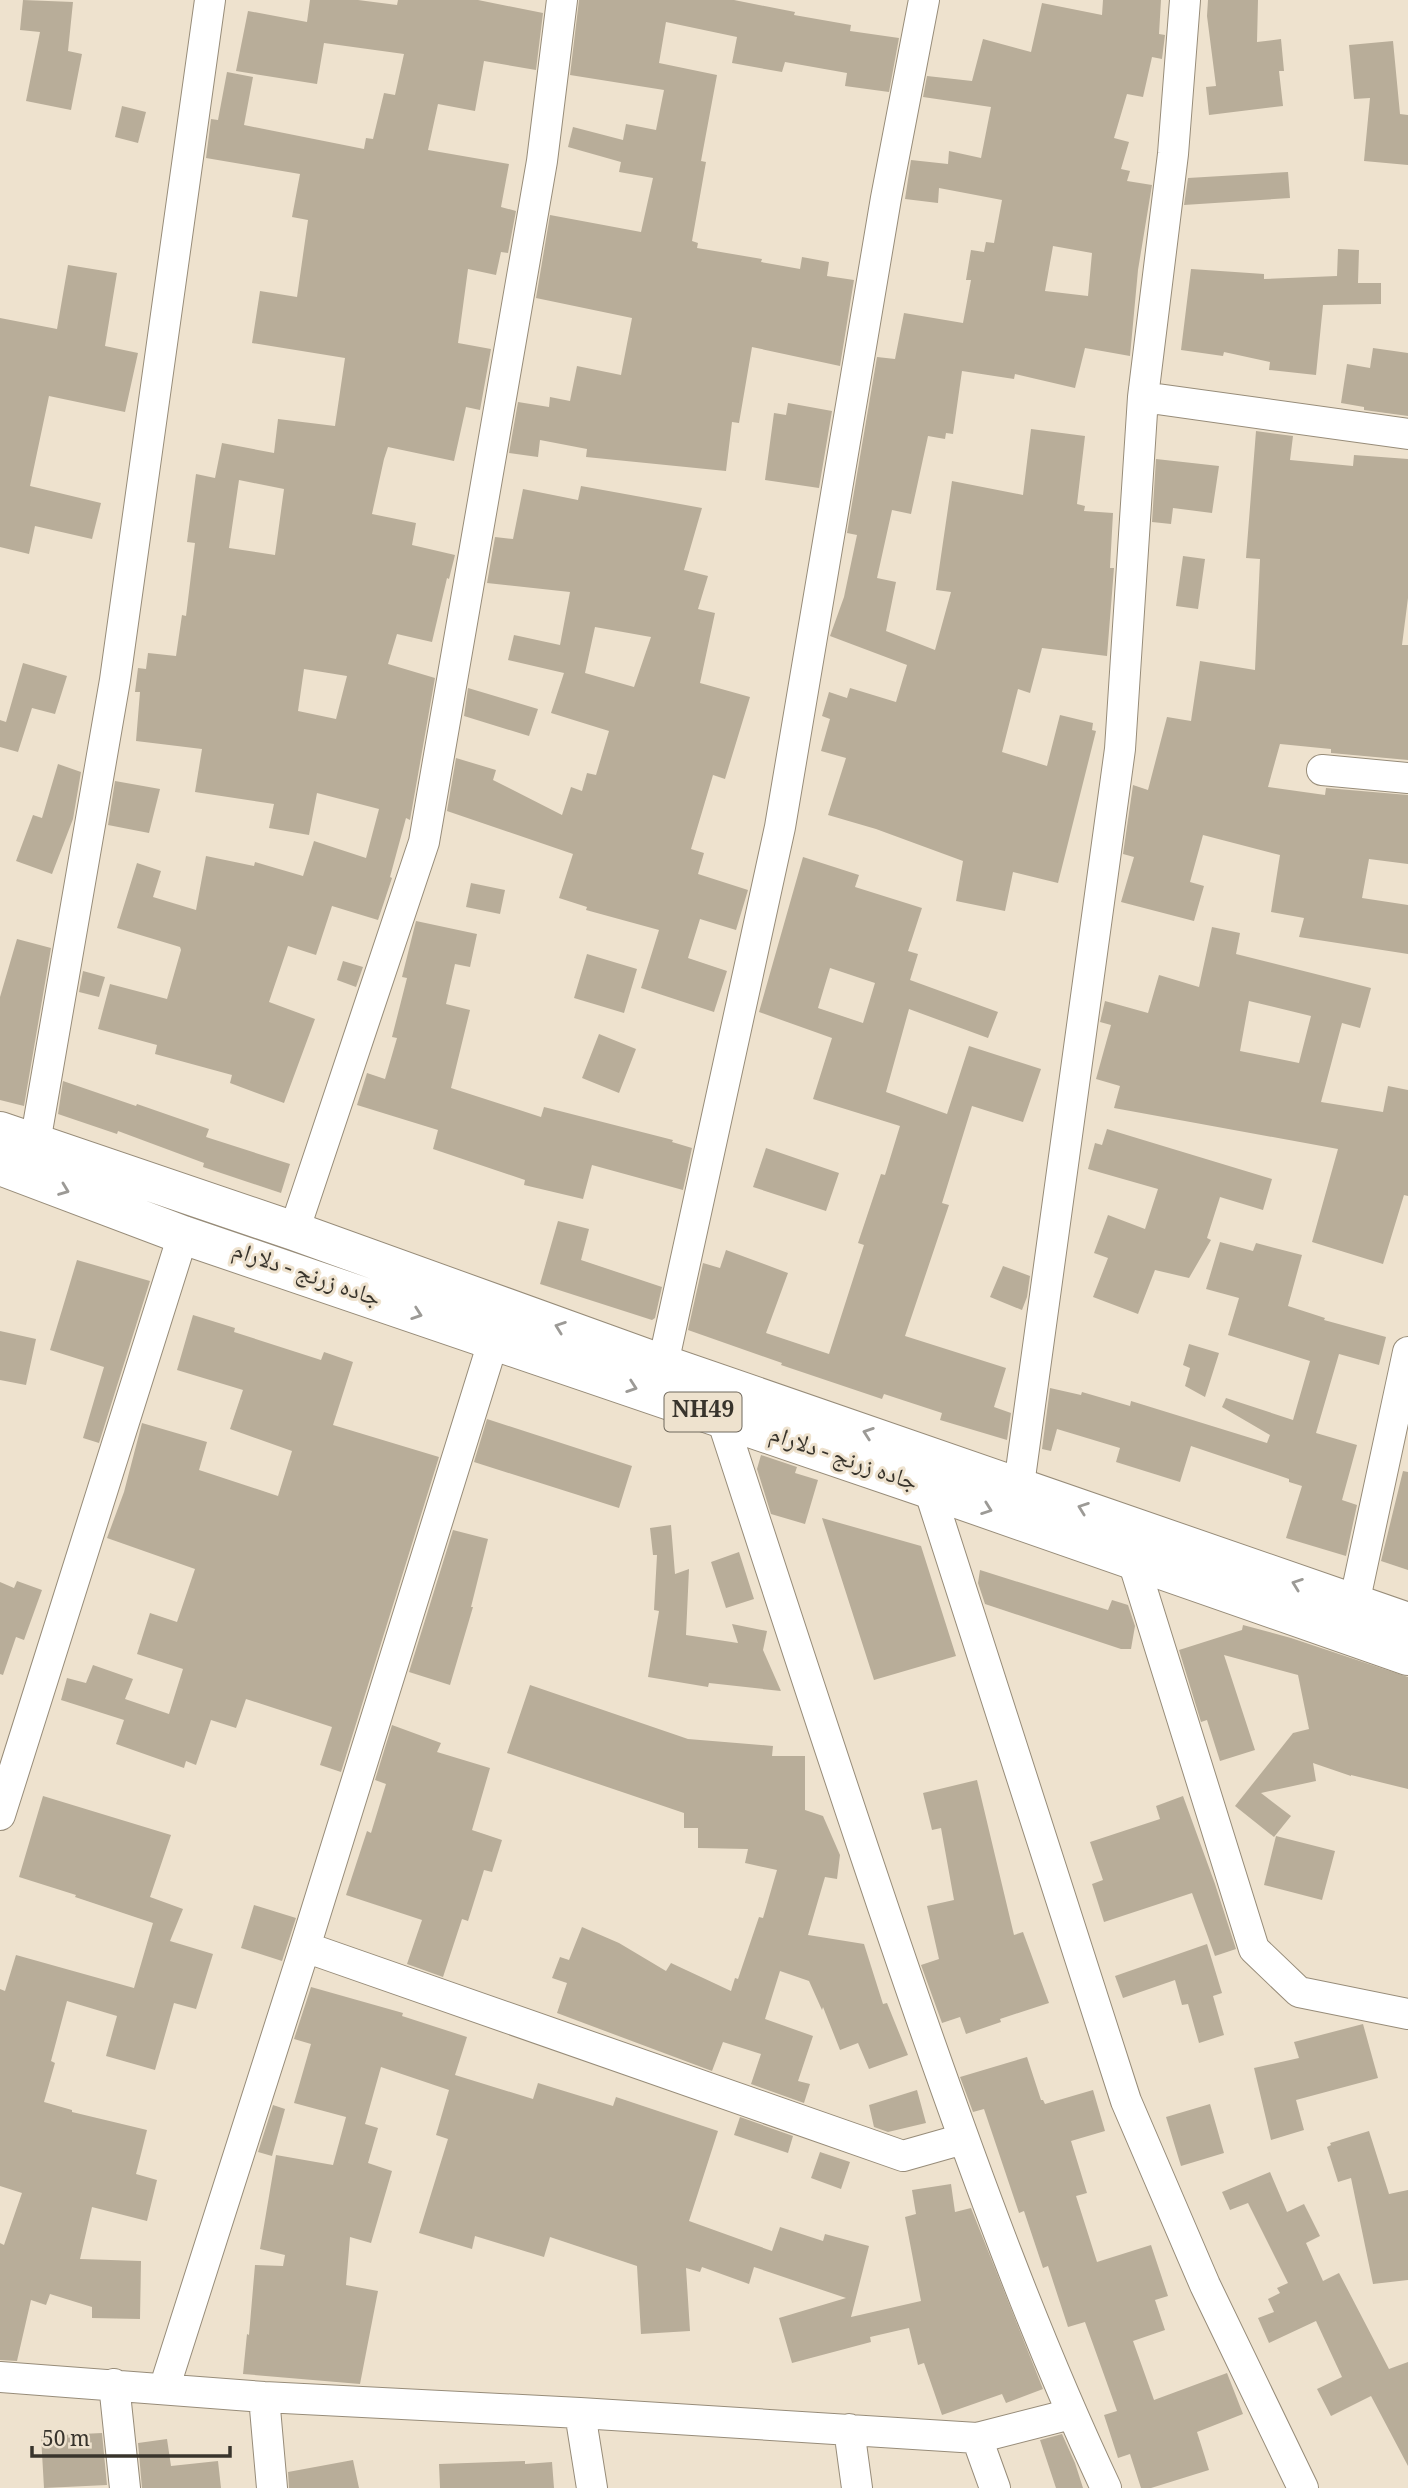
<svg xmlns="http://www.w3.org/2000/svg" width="1408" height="2488" viewBox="0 0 1408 2488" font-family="Georgia,'Noto Naskh Arabic',serif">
	<rect width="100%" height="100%" fill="#eee2ce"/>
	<path fill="#b8ad99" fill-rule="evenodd" d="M23 0 73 2 68 51 82 54 71 110 26 101 40 32 20 30Z
		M310 0H358L397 5 398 0H478L543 13 536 70 484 61 475 111 438 104 428 150 509 164 501 207 516 211 508 253 501 252 496 275 468 269 458 343 491 349 480 410 466 407 454 461 388 447 384 459 372 514 416 523 412 545 455 555 449 579 447 578 432 642 397 634 388 664 435 678 410 820 406 818 390 877 392 878 378 920 332 906 316 955 288 946 269 1002 315 1019 284 1103 230 1083 232 1075 155 1054 157 1045 98 1029 110 984 167 999 181 950 180 947 117 928 137 863 161 871 153 897 196 910 206 856 254 866 255 862 303 876 314 841 366 858 379 809 317 793 309 835 269 828 274 804 195 792 202 749 136 741 140 692H135L138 668 146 669 148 653 176 656 182 615 186 616 195 543 187 542 196 474 215 478 222 443 274 453 278 419 335 426 345 358 252 343 260 291 297 297 308 220 292 217 300 174 206 158 211 119 218 120 227 72 253 77 244 125 364 149 366 138 373 139 384 93 395 95 404 54 324 43 317 84 236 71 248 11 307 22ZM239 480 284 489 275 555 229 548ZM304 669 347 676 336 719 298 711Z
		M579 0H734L795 12 794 15 851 25 850 31 899 38 889 92 845 86 847 73 785 62 782 72 732 63 737 37 666 22 659 63 717 75 701 161 706 162 692 241 698 243 697 248 762 259 761 262 800 269 802 257 829 262 827 276 854 280 840 366 752 347 739 423 732 422 726 471 586 457 587 449 540 440 538 457 509 453 518 402 549 407 550 397 570 401 577 366 621 375 632 318 536 298 550 215 641 232 653 178 619 172 621 162 568 147 573 127 623 140 626 124 656 130 664 90 570 75Z
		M1103 0H1161L1159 34 1165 35 1162 59 1152 57 1143 97 1127 94 1114 138 1129 142 1121 169 1130 171 1127 181 1152 185 1138 270 1130 356 1085 348 1075 388 1015 374 1014 379 962 371 953 434 946 433 945 439 928 436 911 514 892 510 877 578 896 582 886 631 935 650 951 592 936 590 952 481 1023 495 1031 429 1085 436 1077 504 1085 506 1084 511 1113 513 1110 568H1114L1107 656 1042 648 1030 693 1018 689 1002 752 1047 766 1060 715 1093 723 1092 730 1096 731 1058 883 1013 872 1005 911 956 901 963 861 876 829 828 815 846 758 821 751 830 719 822 716 829 692 847 698 850 688 896 702 907 665 830 636 844 597 857 535 847 533 877 357 895 359 904 313 963 323 971 280H966L971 250 984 252 986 242 994 243 1002 200 939 188 938 203 905 199 911 160 948 164 949 151 981 158 991 107 923 97 927 76 972 81 983 39 1031 52 1042 3 1102 15ZM1053 246 1092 253 1088 296 1045 291Z
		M1208 0H1258L1257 42 1281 39 1284 71H1279L1283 106 1209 115 1206 87 1216 86 1207 16Z
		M1393 41 1400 114 1408 115V165L1364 161 1370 98 1354 99 1349 45Z
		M122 106 146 112 138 143 115 137Z
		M1288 172 1290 198 1184 205 1188 178Z
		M1338 249 1359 250 1358 283H1381V304L1323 305 1316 375 1269 370 1270 362 1224 352 1223 356 1181 350 1191 269 1264 274V279L1337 276Z
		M68 265 117 273 105 346 138 353 125 412 49 396 30 486 101 503 92 539 35 526 29 554 0 547V318L57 329Z
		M1373 348 1408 353V416L1364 410V407L1341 403 1347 364 1370 368Z
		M788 403 832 411 819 488 765 480 774 413 786 415Z
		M1256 431 1293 436 1290 460 1353 466 1354 455 1408 459V598L1402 645H1408V760L1331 753V749L1280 744 1268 787 1325 795 1326 788 1408 795V864L1369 859 1362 898 1408 905V954L1299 937 1304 918 1271 912 1280 855 1203 835 1190 882 1204 886 1194 921 1121 902 1134 857 1123 854 1133 785 1148 790 1167 717 1191 721 1200 661 1255 670 1260 559 1246 558Z
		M1156 459 1219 466 1212 513 1173 508 1171 524 1152 522Z
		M581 486 702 508 684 570 708 576 698 609 715 613 700 683 750 697 725 779 713 775 691 849 704 853 698 874 748 890 736 930 700 919 688 958 727 971 714 1012 641 988 659 930 586 910 587 907 559 898 573 854 447 811 456 758 496 770 493 780 562 815 571 787 582 791 587 773 596 775 609 731 551 713 564 673 508 660 514 635 560 645 570 592 487 583 495 537 513 539 523 489 578 500ZM595 627 651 637 634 687 585 673Z
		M1183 556 1205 559 1198 609 1176 606Z
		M23 663 67 676 55 714 32 708 18 752 0 747V720L6 722Z
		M468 688 538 709 529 736 464 716Z
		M58 764 81 772 73 819 52 874 16 861 33 815 42 818Z
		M115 781 160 789 149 833 108 825Z
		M803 857 859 875 855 887 922 908 908 951 918 954 910 980 998 1012 988 1038 909 1009 886 1092 947 1114 969 1046 1041 1069 1023 1122 972 1106 942 1203 949 1205 905 1336 1006 1368 994 1407 1011 1413 1007 1440 940 1420 942 1413 884 1394 882 1399 781 1365 782 1363 688 1330 703 1263 720 1268 726 1250 788 1273 766 1333 829 1354 864 1245 858 1243 881 1174 885 1175 900 1126 813 1099 832 1038 759 1012ZM830 968 875 983 863 1023 818 1008Z
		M471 883 505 890 500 914 466 907Z
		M416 921 477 934 470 967 455 964 446 1004 470 1010 451 1088 541 1117 544 1107 673 1140 672 1142 692 1148 683 1190 592 1165 583 1199 524 1185 525 1180 433 1149 438 1130 357 1105 367 1073 385 1079 397 1038 392 1037 407 978 402 977Z
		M1212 927 1240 933 1236 954 1371 988 1360 1028 1342 1023 1321 1102 1383 1112 1388 1086 1408 1090V1196L1404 1195 1383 1264 1312 1242 1338 1149 1114 1108 1120 1086 1096 1079 1111 1025 1100 1022 1105 1001 1148 1013 1159 975 1199 987ZM1249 1001 1311 1016 1299 1063 1240 1051Z
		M17 939 51 948 24 1106 0 1100V997Z
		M587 954 637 969 624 1013 574 998Z
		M343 961 363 967 356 987 337 980Z
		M83 971 105 977 99 997 79 992Z
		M599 1034 636 1049 619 1093 582 1078Z
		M63 1081 136 1106 137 1104 209 1129 206 1137 290 1164 281 1193 203 1167 204 1163 118 1131 117 1134 58 1114Z
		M1107 1129 1272 1179 1263 1210 1220 1197 1207 1238 1211 1240 1189 1278 1155 1270 1138 1314 1093 1297 1108 1258 1094 1253 1108 1215 1145 1229 1158 1189 1088 1169 1095 1143 1102 1145Z
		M766 1148 839 1173 826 1211 753 1187Z
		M558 1221 589 1229 581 1260 662 1287 655 1318 652 1320 540 1284Z
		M1220 1242 1253 1251 1256 1243 1302 1255 1288 1306 1325 1318 1324 1320 1386 1337 1379 1365 1339 1354 1316 1433 1357 1445 1342 1500 1357 1505 1346 1556 1286 1538 1302 1486 1289 1482V1479L1191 1446 1180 1482 1116 1462 1120 1448 1057 1429 1051 1451 1042 1449 1050 1388 1081 1395 1082 1392 1130 1406 1131 1401 1267 1443 1270 1435 1222 1407 1226 1398 1293 1420 1310 1361 1228 1335 1239 1298 1206 1289Z
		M77 1260 150 1281 99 1443 83 1438 104 1367 50 1350Z
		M1003 1266 1030 1276 1027 1297 1022 1310 990 1297Z
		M193 1315 235 1328 234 1332 321 1360 324 1352 353 1362 333 1425 439 1457 341 1772 320 1765 332 1727 246 1699 236 1728 211 1720 196 1765 186 1761 184 1768 116 1744 124 1720 61 1700 67 1678 86 1683 93 1665 133 1679 125 1699 169 1714 183 1669 137 1654 150 1613 177 1622 195 1569 107 1538 124 1492 142 1423 207 1442 199 1470 278 1496 292 1451 230 1429 243 1390 177 1370Z
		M0 1331 36 1339 26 1385 0 1380Z
		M1189 1344 1219 1353 1205 1397 1185 1386 1190 1368 1183 1365Z
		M487 1419 632 1466 619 1508 474 1462Z
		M761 1455 797 1467 795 1473 818 1480 805 1524 771 1514 757 1469Z
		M1403 1471 1408 1472V1570L1381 1561Z
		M822 1518 921 1546 956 1656 874 1680Z
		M671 1525 675 1574 689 1569 686 1635 738 1643 732 1624 767 1631 763 1650 781 1691 709 1683 708 1687 648 1677 659 1611 654 1610 657 1555H653L650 1528Z
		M453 1530 488 1539 471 1607H473L450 1685 409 1672Z
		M739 1552 754 1599 726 1608 711 1562Z
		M980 1570 1108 1610 1112 1600 1128 1605 1135 1626 1131 1649H1121L985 1604 978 1583Z
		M17 1581 42 1590 24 1640 16 1637 3 1675 0 1674V1582L14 1588Z
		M1243 1625 1291 1638 1408 1677V1789L1351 1775V1776L1313 1763 1316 1781 1261 1793 1291 1816 1274 1837 1235 1806 1293 1733 1309 1729 1298 1675 1224 1655 1255 1750 1220 1761 1207 1720 1201 1722 1179 1650 1242 1630Z
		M530 1685 688 1739 773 1746 772 1756H805V1810L823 1816 840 1855 837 1879 825 1877 808 1935 864 1944 883 2004 887 2003 908 2055 869 2069 858 2043 840 2050 823 2007 822 2010 809 1981 780 1971 765 2019 813 2036 798 2081 810 2084 804 2103 751 2084 761 2054 723 2042 712 2071 557 2013 567 1983 552 1978 560 1957 569 1960 582 1927 619 1943 666 1971 671 1963 731 1991 735 1978 738 1979 759 1917 763 1918 777 1870 745 1863 748 1849 698 1848V1828H684V1813L507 1753Z
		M392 1725 441 1743 437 1752 490 1768 472 1830 502 1840 492 1872 484 1870 468 1921 462 1919 443 1977 407 1964 422 1920 346 1895 367 1831 371 1833 386 1784 375 1780Z
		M977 1780 1014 1935 1023 1932 1049 2003 1000 2019 1001 2022 966 2034 960 2017 942 2023 921 1965 939 1959 927 1906 954 1900 941 1828 932 1830 923 1793Z
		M43 1796 171 1835 150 1897 183 1909 170 1941 213 1954 196 2009 174 2003 155 2070 106 2056 117 2016 67 2001 51 2061 55 2063 44 2102 72 2110V2112L147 2130 136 2174 157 2180 147 2221 92 2207 80 2259 141 2261 140 2319 92 2318V2307L50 2294 46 2305 31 2300 17 2361 0 2360V2243L4 2245 22 2193 0 2186V1989L5 1991 16 1955 134 1988 153 1923 75 1897 76 1895 19 1877Z
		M1183 1796 1215 1884 1236 1949 1215 1956 1192 1893 1104 1922 1092 1884 1103 1880 1090 1842 1160 1819 1156 1806Z
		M1276 1836 1335 1851 1322 1900 1264 1885Z
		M254 1905 296 1918 282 1961 241 1948Z
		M1207 1944 1222 1993 1213 1996 1224 2035 1199 2043 1188 2004 1182 2005 1175 1980 1123 1998 1115 1976Z
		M311 1987 403 2013 402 2016 467 2037 455 2075 533 2099 538 2083 613 2106 616 2097 718 2131 689 2221 772 2251 780 2227 823 2241 825 2234 869 2246 851 2317 921 2301 905 2217 916 2214 912 2190 951 2184 955 2212 971 2208 1043 2389 1006 2403 1002 2394 942 2415 924 2363 918 2365 909 2328 870 2337 871 2342 792 2363 779 2318 846 2298 754 2267 749 2284 702 2267 700 2272 686 2268 690 2331 641 2334 637 2266 550 2237 544 2257 475 2236 472 2249 419 2233 448 2139 436 2135 449 2090 381 2067 365 2124 378 2128 368 2163 392 2171 371 2243 350 2237 346 2285 378 2291 360 2384 243 2374 247 2334 249 2335 255 2265 283 2266 285 2255 260 2249 276 2155 333 2165 346 2117 294 2103 311 2044 294 2039Z
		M1363 2024 1378 2078 1296 2100 1304 2130 1271 2140 1254 2068 1299 2058 1294 2042Z
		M1027 2057 1041 2100H1043L1045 2104 1093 2090 1105 2131 1071 2141 1087 2193 1076 2196 1097 2262 1151 2245 1168 2296 1155 2300 1165 2330 1133 2341 1154 2400 1227 2373 1243 2414 1197 2432 1209 2470 1151 2488H1141L1130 2454 1118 2458 1104 2415 1117 2411 1085 2322 1068 2327 1048 2266 1043 2268 1024 2211 1019 2213 984 2109 973 2112 960 2077Z
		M917 2090 926 2123 888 2132 874 2127 869 2105Z
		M1210 2104 1224 2153 1181 2166 1166 2117Z
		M273 2105 285 2109 272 2156 258 2152Z
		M740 2117 793 2136 788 2153 734 2135Z
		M1369 2131 1389 2194 1408 2190V2280L1373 2284 1351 2178 1338 2182 1327 2147 1331 2145 1330 2143Z
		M820 2152 850 2162 841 2189 811 2178Z
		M1270 2172 1287 2212 1304 2204 1320 2236 1306 2243 1323 2281 1339 2273 1389 2369 1408 2362V2466L1371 2396 1331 2416 1317 2389 1342 2377 1316 2321 1269 2343 1258 2318 1274 2312 1268 2299 1280 2293 1277 2288 1288 2283 1248 2203 1230 2210 1222 2192Z
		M102 2433 107 2485 44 2488 41 2436Z
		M1062 2434 1075 2463 1083 2488H1056L1040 2440Z
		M167 2439 171 2466 218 2461 221 2488H142L138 2443Z
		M353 2460 359 2488H289L288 2472Z
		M525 2461V2464L552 2462 554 2488H440L439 2464Z"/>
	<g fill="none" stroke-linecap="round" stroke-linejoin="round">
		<g stroke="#978c79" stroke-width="32">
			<path id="minor" d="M1143 397 1408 434
				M1322 770 1408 778
				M35 1143 115 680 210 0
				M294 1231 424 842 542 161 562 0
				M663 1364 780 827 886 198 924 0
				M722 1419C787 1618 851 1817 920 2015 976 2175 1034 2335 1106 2488
				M1019 1485 1120 749 1143 397 1173 154 1185 0
				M929 1489 1126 2101 1205 2285 1303 2488
				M1133 1561 1254 1949 1299 1992 1408 2014
				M1354 1604 1408 1352
				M0 1815 183 1235
				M305 1947 903 2156 963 2139
				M0 2377 264 2397 580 2413 977 2438 1071 2414
				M114 2384 125 2488
				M164 2389 305 1947 494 1339
				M264 2397 272 2488
				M580 2413 592 2488
				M849 2429 857 2488
				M977 2438 995 2488"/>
		</g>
		<g stroke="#978c79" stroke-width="40">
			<path id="trunk" d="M0 1131 294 1231 663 1364 1408 1622
				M0 1166 183 1235 929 1489 1408 1656"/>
		</g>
		<use href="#minor" stroke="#fff" stroke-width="30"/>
		<use href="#trunk" stroke="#fff" stroke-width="38"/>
	</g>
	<defs><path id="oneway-chevron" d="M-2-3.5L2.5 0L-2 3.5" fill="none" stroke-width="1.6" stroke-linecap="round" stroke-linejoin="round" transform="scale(1.75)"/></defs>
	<g stroke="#9c9a96">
		<use href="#oneway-chevron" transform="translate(64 1190) rotate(21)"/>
		<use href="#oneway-chevron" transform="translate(417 1314) rotate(19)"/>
		<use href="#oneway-chevron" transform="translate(560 1327) rotate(-160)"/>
		<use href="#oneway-chevron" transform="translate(632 1387) rotate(19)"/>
		<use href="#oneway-chevron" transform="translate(868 1433) rotate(-161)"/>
		<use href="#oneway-chevron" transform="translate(1083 1508) rotate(-160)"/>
		<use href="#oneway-chevron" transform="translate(987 1509) rotate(20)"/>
		<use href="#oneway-chevron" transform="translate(1297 1584) rotate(-160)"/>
	</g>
	<g text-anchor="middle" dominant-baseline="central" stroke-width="6" stroke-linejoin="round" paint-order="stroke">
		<rect fill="#eee2ce" stroke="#6f685d" stroke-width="2" x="664.5" y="1392.5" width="77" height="39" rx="5"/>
		<g font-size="23" font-weight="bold" fill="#38342c">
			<text x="703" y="1412">NH49</text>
		</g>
		<g font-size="24" fill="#38342c" stroke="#eee2ce">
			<text transform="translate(306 1276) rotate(19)">جاده زرنج - دلارام</text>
			<text transform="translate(843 1460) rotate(19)">جاده زرنج - دلارام</text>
		</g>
	</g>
	<path d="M32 2446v10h198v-10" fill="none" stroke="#38342c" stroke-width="3.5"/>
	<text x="42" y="2446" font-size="21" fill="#38342c" stroke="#eee2ce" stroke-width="5" paint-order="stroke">50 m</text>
</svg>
